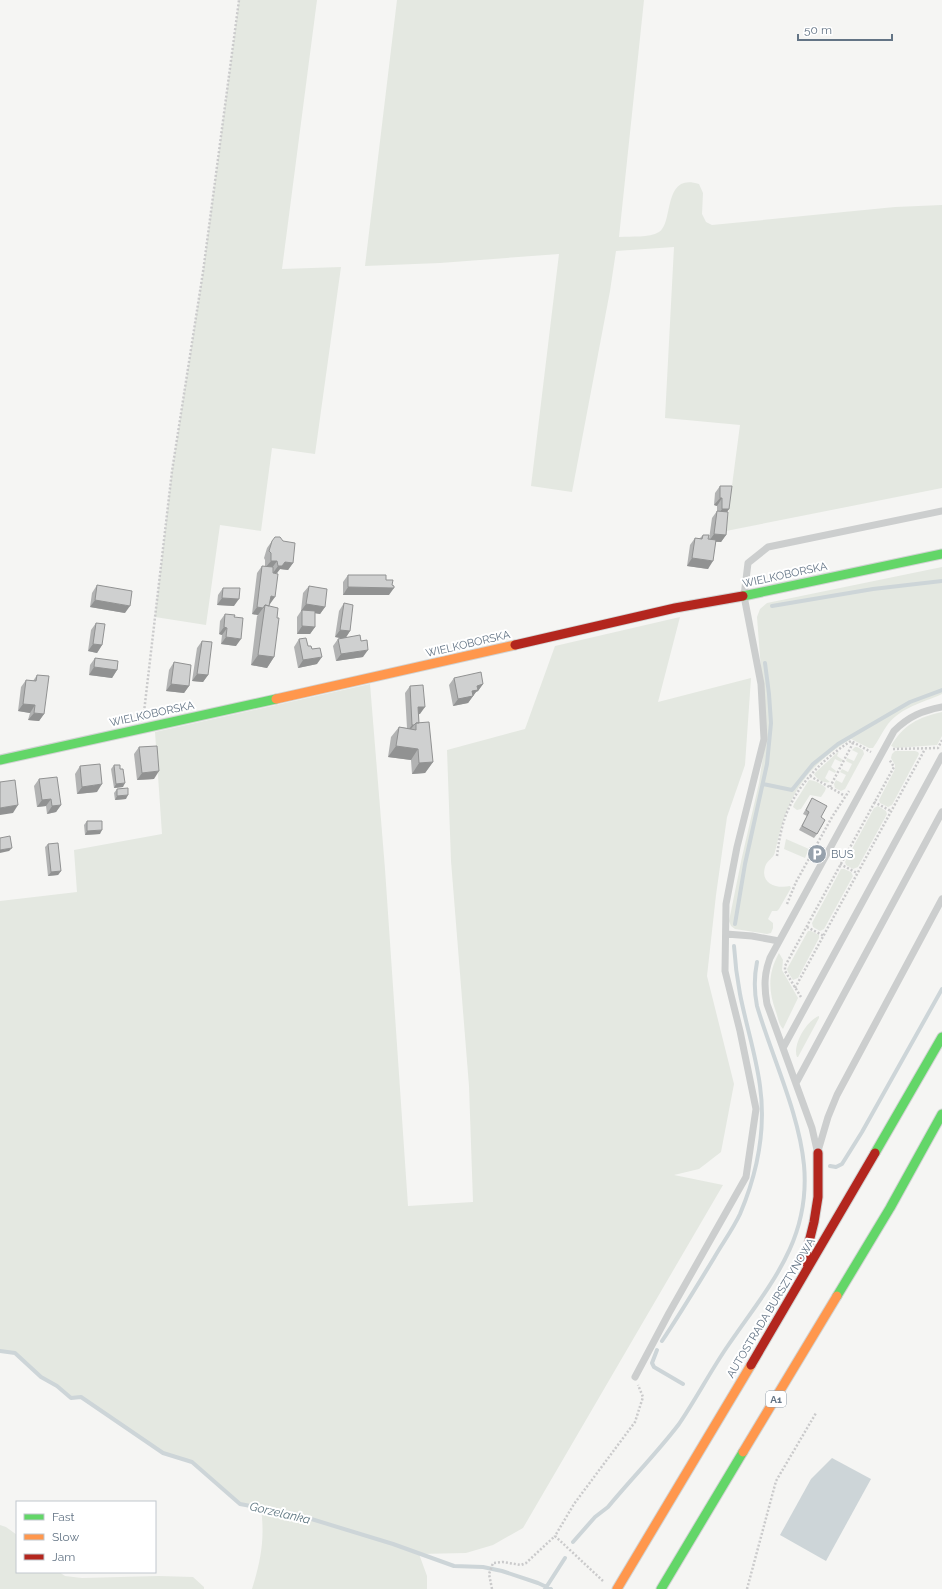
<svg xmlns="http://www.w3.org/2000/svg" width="942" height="1589" viewBox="0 0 942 1589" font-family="Raleway,sans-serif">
	<rect width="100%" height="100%" fill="#f5f5f3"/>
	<path fill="#e4e8e1" d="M239 0H317L282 269 341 267 315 454 272 448 261 531 220 525 206 625 155 617 172 471 203 272Z
		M397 0H644L619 237C631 236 649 238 659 232 674 223 662 172 699 184L703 193 702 214 706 222 712 225 895 207 942 205V488L726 531 740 425 665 418 674 247 616 251 610 291 572 492 531 486 559 254 440 263 365 266Z
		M942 567V694C922 703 902 707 888 724 882 732 878 741 873 748H869L851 739C833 750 816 763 803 781 787 803 781 826 775 852 774 858 767 860 765 867 760 884 777 889 790 886L791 888 779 909 777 911H772L768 919 773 923V928L771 933 767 934 735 929 731 926 729 921 742 857 759 783 766 736 757 617 760 609 767 603Z
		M680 617 658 702 751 678 745 765 727 817 716 895 707 976 734 1084 721 1152 699 1169 674 1175 723 1185 523 1528 493 1545 466 1553 419 1554 427 1576V1589H252C261 1560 265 1539 261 1508L240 1504 192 1462 163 1453 81 1397 71 1398 57 1386 41 1377 15 1353 0 1351V901L77 892 74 850 162 834 155 732 370 684 385 869 408 1206 473 1202 469 1086 451 861 447 750 525 729 555 646Z
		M942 712V736L937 745 896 748 891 746C903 725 919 717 942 712Z
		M857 747 863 750 864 754 845 789 841 791 835 788 834 784 836 780 842 783 846 775 840 772 842 769 848 772 852 764 846 761 847 758 854 761 858 753 852 750 855 747Z
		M839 751 837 756 843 760 841 762 835 759 831 767 836 771 835 773 829 770 825 778 830 782C825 784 816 779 814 774L816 772Z
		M895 751H915L918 752 919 754 892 805 888 807 880 803 879 800 895 769V765L891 758 892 754Z
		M809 780C814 780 822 784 826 788L825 791 821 797 810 795 801 809 797 810 793 807 794 804Z
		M878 806 886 811 887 814 858 867 853 869 846 865 845 862 874 808Z
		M786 839 809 849 805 858 784 849Z
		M841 869H844L851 872 853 876 824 929 820 931 813 927 812 923Z
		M808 931H811L819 935V938L798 978 793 980 788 972 787 969Z
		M779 953 783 960 782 970 798 998 783 1029C779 1025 778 1018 776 1012 768 990 768 973 779 953Z
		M819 1016V1018L798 1057H797C792 1045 807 1020 819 1016Z
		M0 1525 6 1527 17 1535V1572H59L65 1576 82 1578 159 1576 193 1577 204 1587V1589H0Z"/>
	<path fill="#cdd5d8" d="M832 1458 871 1479 826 1561 780 1535 811 1479Z"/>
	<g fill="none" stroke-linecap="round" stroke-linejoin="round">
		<path stroke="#cdd5d8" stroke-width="4" d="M772 606 873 589 942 581
			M763 784 792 790 813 764 838 744 910 702 942 690
			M735 924 745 864 767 764 771 723 769 694 765 663
			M830 1166 836 1167 842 1164 862 1132 942 989
			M662 1341C680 1314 697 1286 714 1258 722 1244 733 1229 740 1214 757 1174 766 1129 760 1086 756 1055 746 1025 740 994 737 978 735 962 734 946
			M657 1350 652 1363 654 1367 683 1384
			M0 1351 15 1353 41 1377 57 1386 71 1398 81 1397 163 1453 192 1462 240 1504 295 1514 393 1544 454 1566 483 1567 502 1571 538 1583 551 1589
			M573 1542 595 1517 608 1507C631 1479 657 1453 679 1424 696 1399 710 1372 727 1347 767 1288 811 1242 804 1165 799 1113 772 1057 757 1006 754 991 754 977 757 962
			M545 1589 565 1558"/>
		<g stroke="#d1d3d3" stroke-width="11">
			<path id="fast" d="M743 596 942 554
				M0 760 276 699
				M875 1153 942 1037
				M837 1296 890 1208 942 1114
				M661 1589 743 1452"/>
		</g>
		<g stroke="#d1d3d3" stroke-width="11">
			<path id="slow" d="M276 699 515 645
				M743 1452 837 1296
				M617 1589 751 1365"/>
		</g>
		<g stroke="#d1d3d3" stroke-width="11">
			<path id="jam" d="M515 645 675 608 743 596
				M804 1262 814 1222 818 1197V1153
				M751 1365 875 1153"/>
		</g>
		<path stroke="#cacacb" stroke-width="2.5" stroke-dasharray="2 2" stroke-linecap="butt" d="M144 712 172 471 203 272 239 0
			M893 749 938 748 942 740
			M810 776 845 796
			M830 787 853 743
			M874 802 891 811
			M777 856C778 848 779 840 781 832 789 793 818 762 851 741L871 752
			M840 864 857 873
			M787 904 796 882 832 817 849 791
			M807 927 824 936
			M795 988 925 749
			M801 997 785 971V966L894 767 889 759
			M603 1581 555 1536 574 1504 635 1422 643 1397 638 1385
			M492 1589 489 1574 493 1563 503 1562 521 1565 526 1563 555 1536
			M747 1589 776 1481 816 1413"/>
		<path stroke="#cccece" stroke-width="7" d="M726 934 752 936 779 941
			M783 1048 942 756
			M796 1083 942 812
			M817 1150 812 1128 767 1004C764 987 764 974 770 958L894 731C909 716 922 711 942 707
			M818 1151 828 1117 837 1095 942 899
			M635 1377 669 1313 746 1177 756 1109 740 1031 725 971 726 904 737 847 764 739 761 684 744 596 748 563 768 547 942 511"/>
		<use href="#fast" stroke="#63d668" stroke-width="9"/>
		<use href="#slow" stroke="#ff974d" stroke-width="9"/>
		<use href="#jam" stroke="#b3261e" stroke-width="9"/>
	</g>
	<path fill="#b2b3b3" d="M720 486 729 509 727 512 726 535 721 542H716L708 569 687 566 690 545 695 538H700L703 535 709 539 712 518 717 511V506L714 505 715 493Z
		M272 541 293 563 288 570 280 569 277 573H273V571L270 604 269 606 277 618 274 657 267 668 251 665 257 616 258 615 252 614 257 573 262 566H265V560L264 558 267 548Z
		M348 575 386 580 389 595H343V582Z
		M97 585 125 613 90 607 92 593Z
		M309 586 325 607 320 614 315 613V627L310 634H297V617L301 611 303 593Z
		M223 588 234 606 217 605 218 595Z
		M344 603 350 631 346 637 363 657 336 661 333 646 338 639 341 638 335 637 339 611Z
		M225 614 236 646 221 644 222 635 219 634 220 621Z
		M96 623 102 645 97 653 88 651 91 630Z
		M299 639 312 649 317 664 298 668 294 647Z
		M202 641 208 675 203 682 192 681 197 648Z
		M95 658 117 670 112 678 89 675 90 665Z
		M174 662 189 686 184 693 166 691 169 670Z
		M37 675 44 714 39 721 28 720 30 713 18 711 21 687 26 680 33 681Z
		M454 678 483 684 478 691 476 692 468 703 453 706 449 685Z
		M410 686 420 714H419V723L433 762 425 773 412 774 411 760 388 757 391 737 399 727 407 728 405 693Z
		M139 747 154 779 137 780 134 754Z
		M114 765 120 769 123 787 114 788 111 769Z
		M80 766 97 792 77 794 75 774Z
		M39 779 61 805 56 812 47 814 46 806 37 807 34 786Z
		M117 789 126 799 115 800 114 793Z
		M812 798 821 817 817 834 814 838 799 830 807 816 803 814Z
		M87 821 100 834 85 835 84 825Z
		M48 844 61 871 58 875 48 876 45 847Z"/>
	<path fill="#919292" d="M720 498H722L717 506 714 505Z
		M722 509H729L724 516H717Z
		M714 534 726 535 721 542 709 541Z
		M692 558 713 561 708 569 687 566Z
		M271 561H277L272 568H265Z
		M285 562 293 563 288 570 280 569 277 573H273L278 566Z
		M348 587 394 588 389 595H343Z
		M271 596 275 597 270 604 266 603Z
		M222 598 239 599 234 606 217 605Z
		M95 600 130 606 125 613 90 607Z
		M306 604 325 607 320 614 301 611Z
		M257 607 263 608 258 615 252 614Z
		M302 626 315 627 310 634H297Z
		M224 627 227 628 222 635 219 634Z
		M340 630 350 631 345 639 335 637Z
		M226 637 241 639 236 646 221 644Z
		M93 644 102 645 97 653 88 651Z
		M368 650 363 657 336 661 341 654Z
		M258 655 274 657 267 668 251 665Z
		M322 657 317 664 298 668 303 660Z
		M94 667 117 670 112 678 89 675Z
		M197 674 208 675 203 682 192 681Z
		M171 684 189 686 184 693 166 691Z
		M483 684 478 691 476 692 468 703 453 706 458 699 472 691 477 686Z
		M23 704 35 705 30 713 18 711Z
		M418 707H425L420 714 413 715Z
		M34 713 44 714 39 721 28 720Z
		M412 725H414L409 732H407Z
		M396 746 418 749 411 760 388 757Z
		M433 762 425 773 412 774 419 763Z
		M159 771 154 779 137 780 142 773Z
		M125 783 123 787 114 788 116 784Z
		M102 784 97 792 77 794 82 787Z
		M128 795 126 799 115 800 117 796Z
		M51 799 46 806 37 807 42 800Z
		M18 805 13 813 0 815V808Z
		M61 805 56 812 47 814 52 806Z
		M102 830 100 834 85 835 87 831Z
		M12 848 9 851 0 853V850Z
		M61 871 58 875 48 876 51 872Z"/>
	<path fill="#cfd0d0" stroke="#919292" d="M720 486H732L729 509H722V498H720Z
		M717 511 728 512 726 535 714 534Z
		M703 535H709L708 539 716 540 713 561 692 558 695 538 702 539Z
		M275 537H280L283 541 295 543 293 563 285 562 282 566H278L277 561H271V553L269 551 272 541Z
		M262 566 273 567V573L278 574 275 597 271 596 269 606 265 605 263 608 257 607Z
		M348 575H386V580H393L392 585 394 586V588L348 587Z
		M97 585 132 591 130 606 95 600Z
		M309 586 327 589 325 607 306 604Z
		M223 588H240L239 599 222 598Z
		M344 603 353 605 350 631 340 630Z
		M265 605 278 608 277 618H279L274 657 258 655Z
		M302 610 315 611V627L302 626Z
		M225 614 235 615 234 617 243 618 241 639 226 637 227 628 224 627Z
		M96 623 105 624 102 645 93 644Z
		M360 635 361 641 367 640 368 650 341 654 338 639Z
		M306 638 308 646H311L312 649 320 648 322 657 303 660 299 639Z
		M202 641 212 642 208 675 197 674Z
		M95 658 118 661 117 670 94 667Z
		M174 662 191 665 189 686 171 684Z
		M481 672 483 684 477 686 478 690 472 691 473 696 458 699 454 678Z
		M37 675 49 676 44 714 34 713 35 705 23 704 26 680 36 681Z
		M423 685 425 707H418L419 723H416L414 725H412L410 686Z
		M429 722 433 762 419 763 418 749 396 746 399 727 416 730V723Z
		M157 746 159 771 142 773 139 747Z
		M100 764 102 784 82 787 80 766Z
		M114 765H120V769H123L125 783 116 784Z
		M57 777 61 805 52 806 51 799 42 800 39 779Z
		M15 780 18 805 0 808V782Z
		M128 788V795L117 796V789Z
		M812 798 827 806 821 817 825 820 817 834 802 826 809 812 806 810Z
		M87 821H102V830L87 831Z
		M10 836 12 848 0 850V838Z
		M58 843 61 871 51 872 48 844Z"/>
	<defs>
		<g id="parking-disc" transform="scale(1)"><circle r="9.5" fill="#96a1ac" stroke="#fff"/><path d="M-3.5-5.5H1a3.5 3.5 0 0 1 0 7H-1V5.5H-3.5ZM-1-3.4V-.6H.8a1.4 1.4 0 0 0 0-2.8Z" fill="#fff"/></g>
	</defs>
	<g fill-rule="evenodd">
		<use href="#parking-disc" x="817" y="854"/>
	</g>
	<g text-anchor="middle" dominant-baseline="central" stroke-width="4" stroke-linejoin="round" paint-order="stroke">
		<rect fill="#fff" stroke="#929eaa" stroke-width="1" x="766" y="1391" width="20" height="16" rx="3"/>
		<g font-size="10" font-weight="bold" fill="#637485">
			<text x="776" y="1399">A1</text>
		</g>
		<g font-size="11" fill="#637485" stroke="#fff">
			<text transform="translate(785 575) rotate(-12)">WIELKOBORSKA</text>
			<text transform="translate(468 644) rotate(-13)">WIELKOBORSKA</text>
			<text transform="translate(152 714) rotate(-12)">WIELKOBORSKA</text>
			<text transform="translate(771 1308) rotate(-59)">AUTOSTRADA BURSZTYNOWA</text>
		</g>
		<g font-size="11" fill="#637485" stroke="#fff" text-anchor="start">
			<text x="831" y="854">BUS</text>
		</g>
		<g font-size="12" font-style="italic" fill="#5f7782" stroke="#fff">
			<text transform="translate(280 1513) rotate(13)">Gorzelanka</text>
		</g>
	</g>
	<rect x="16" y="1501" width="140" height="72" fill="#ffffff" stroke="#c1c7ce"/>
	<rect x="24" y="1514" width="20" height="6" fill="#63d668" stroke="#c1c7ce"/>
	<text x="52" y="1521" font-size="12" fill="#637485">Fast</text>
	<rect x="24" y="1534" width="20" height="6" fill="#ff974d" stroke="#c1c7ce"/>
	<text x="52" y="1541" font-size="12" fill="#637485">Slow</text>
	<rect x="24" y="1554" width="20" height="6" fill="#b3261e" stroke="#c1c7ce"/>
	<text x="52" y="1561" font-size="12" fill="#637485">Jam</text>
	<path d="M798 34v6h94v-6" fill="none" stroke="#637485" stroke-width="2"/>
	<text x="804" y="34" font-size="12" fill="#637485" stroke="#ffffff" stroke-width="3" paint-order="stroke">50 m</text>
</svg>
